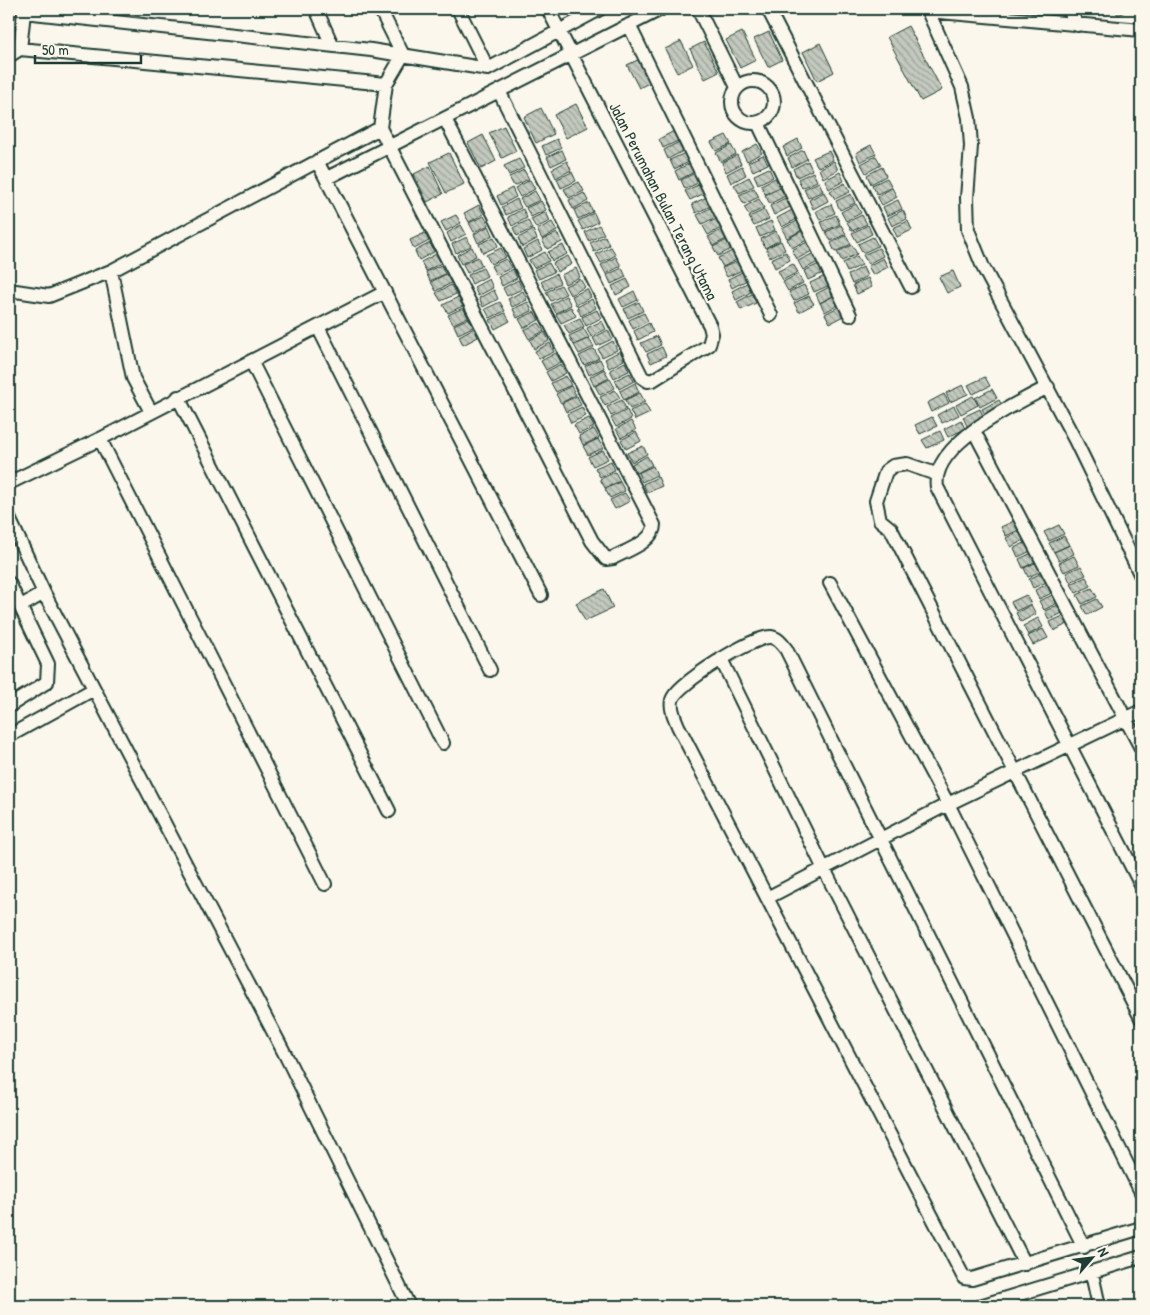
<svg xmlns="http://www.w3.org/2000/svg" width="1150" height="1315" viewBox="0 0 1150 1315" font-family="'Patrick Hand',sans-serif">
	<defs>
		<pattern id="building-back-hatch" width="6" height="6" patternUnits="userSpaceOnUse" patternTransform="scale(1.25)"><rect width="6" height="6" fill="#c4c9be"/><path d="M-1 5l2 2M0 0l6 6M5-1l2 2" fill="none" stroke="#9fa49b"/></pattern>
	</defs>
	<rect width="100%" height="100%" fill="#fbf7ec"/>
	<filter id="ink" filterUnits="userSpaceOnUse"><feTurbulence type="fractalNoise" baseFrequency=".02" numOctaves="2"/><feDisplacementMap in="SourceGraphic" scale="10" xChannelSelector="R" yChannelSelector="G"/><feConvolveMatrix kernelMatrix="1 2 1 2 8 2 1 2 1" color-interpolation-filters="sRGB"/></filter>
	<g filter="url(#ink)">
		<path fill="url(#building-back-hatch)" stroke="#1f3d34" d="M1115 9H1130L1118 15Z
			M908 26 942 90 921 101 887 37Z
			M742 32 756 60 740 68 726 40Z
			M769 32 782 60 768 67 754 39Z
			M681 41 693 65 677 73 665 49Z
			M704 42 719 72 705 79 690 49Z
			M820 43 834 72 817 81 803 52Z
			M642 58 653 81 639 88 627 65Z
			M576 104 588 127 566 138 554 115Z
			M541 108 554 134 536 143 524 117Z
			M504 126 516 151 502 158 489 133Z
			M674 131 678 141 663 148 659 139Z
			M483 135 496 161 481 169 468 143Z
			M726 135 731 144 716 151 711 142Z
			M557 139 561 148 546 155 542 146Z
			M798 139 802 148 787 156 783 147Z
			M679 142 683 151 668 159 664 150Z
			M757 144 762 153 747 161 742 152Z
			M731 145 736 154 721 162 716 153Z
			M871 145 876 154 860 162 856 153Z
			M562 150 566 159 551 166 547 157Z
			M803 150 807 159 792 167 788 158Z
			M829 151 833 160 818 167 813 158Z
			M449 153 464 184 446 193 430 162Z
			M685 153 689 162 674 169 670 160Z
			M737 155 741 164 726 172 722 163Z
			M763 155 768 164 753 171 748 162Z
			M876 156 881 165 866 173 861 164Z
			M519 159 524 168 509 175 504 166Z
			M567 161 571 170 556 178 552 169Z
			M808 161 812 170 797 177 793 169Z
			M834 161 838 170 823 178 819 169Z
			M690 163 694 172 679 180 675 171Z
			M430 166 443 194 427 202 414 174Z
			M742 166 746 175 731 183 727 174Z
			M882 167 886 176 871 184 867 175Z
			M769 168 773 177 758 184 754 175Z
			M524 170 529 179 514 186 509 177Z
			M572 172 576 181 561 188 557 179Z
			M813 172 817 181 802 188 798 179Z
			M840 172 844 181 829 189 825 180Z
			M695 173 700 182 685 189 681 180Z
			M749 177 754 186 739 193 734 185Z
			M775 178 780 187 765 194 761 185Z
			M887 178 892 187 877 194 872 185Z
			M530 180 535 189 520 197 515 188Z
			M579 182 584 191 569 198 564 189Z
			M819 182 823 191 808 198 804 189Z
			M845 183 850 192 835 199 830 191Z
			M700 184 705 193 690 200 685 191Z
			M512 188 516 197 501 205 497 196Z
			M754 188 759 197 744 204 739 195Z
			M780 188 785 196 770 204 765 195Z
			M892 188 897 197 882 205 877 196Z
			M535 191 540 200 525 207 520 199Z
			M824 192 828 201 813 209 809 200Z
			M584 193 588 201 573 209 569 200Z
			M851 194 855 203 840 210 836 201Z
			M707 197 711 206 696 213 692 204Z
			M785 198 790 207 774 215 770 206Z
			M517 199 521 208 506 215 502 207Z
			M759 199 764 208 749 215 744 207Z
			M898 200 902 209 887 216 883 207Z
			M541 201 546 210 531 217 526 208Z
			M589 203 593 212 578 219 574 210Z
			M831 204 835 213 820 220 816 211Z
			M856 204 861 213 846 221 841 212Z
			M479 205 484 214 469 222 464 213Z
			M712 207 716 217 702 224 697 215Z
			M523 209 527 218 512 226 508 217Z
			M764 210 769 219 754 226 749 217Z
			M792 210 797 219 782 227 777 218Z
			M903 210 907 219 892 226 888 218Z
			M546 212 550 221 536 228 531 219Z
			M594 213 598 222 583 230 578 221Z
			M456 215 461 223 446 231 441 222Z
			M836 215 840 224 825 231 821 222Z
			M862 215 867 224 852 231 847 222Z
			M484 216 489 225 474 232 469 223Z
			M718 218 723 227 708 235 703 226Z
			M528 220 532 229 517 236 513 228Z
			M771 221 775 230 760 237 756 228Z
			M797 221 802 230 787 238 782 229Z
			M908 221 912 230 897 237 893 228Z
			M552 222 557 231 542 239 537 230Z
			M461 225 466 234 451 242 447 233Z
			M599 225 604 234 589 241 585 232Z
			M841 225 846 234 831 241 826 232Z
			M868 225 872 234 857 242 852 233Z
			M489 226 493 235 478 243 474 234Z
			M723 229 728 238 713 246 708 237Z
			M533 230 537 239 522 247 518 238Z
			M776 231 780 240 765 248 761 239Z
			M802 231 807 240 792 248 787 239Z
			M425 233 429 241 414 249 410 240Z
			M557 233 562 242 547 249 542 240Z
			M846 235 851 244 835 252 831 243Z
			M605 236 609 245 594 252 590 243Z
			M467 237 471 246 456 253 452 244Z
			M494 237 498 246 483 253 479 244Z
			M873 237 878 246 863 253 858 244Z
			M729 239 733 248 718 256 713 247Z
			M538 241 542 250 527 258 523 249Z
			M781 241 785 250 770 257 766 248Z
			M807 242 812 251 797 259 792 250Z
			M430 243 434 252 419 260 415 251Z
			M563 245 567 254 552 261 548 252Z
			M852 245 857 254 842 261 837 252Z
			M472 247 476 256 461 264 457 255Z
			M611 247 616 255 601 263 596 254Z
			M501 248 506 257 491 264 486 255Z
			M879 248 883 256 868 264 863 255Z
			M734 250 738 259 723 267 718 258Z
			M545 252 549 261 534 268 529 260Z
			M786 252 790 260 775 268 771 259Z
			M814 253 818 262 803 270 798 261Z
			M436 254 441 263 426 271 421 262Z
			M568 256 572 264 557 272 553 263Z
			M857 256 862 265 847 272 843 263Z
			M478 257 482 266 467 273 463 264Z
			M616 257 621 266 606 274 601 265Z
			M883 258 888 267 873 275 868 266Z
			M506 259 511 268 496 275 491 266Z
			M738 261 742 270 727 277 722 268Z
			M549 263 554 272 539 279 534 270Z
			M793 264 798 272 783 280 778 271Z
			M819 264 823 273 808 280 804 271Z
			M441 265 445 274 430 281 426 272Z
			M863 267 867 276 852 284 848 275Z
			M483 268 487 276 472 284 468 275Z
			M576 268 580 277 565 284 561 275Z
			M622 268 626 277 611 284 607 275Z
			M513 269 517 278 502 286 498 277Z
			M953 271 960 287 947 293 939 277Z
			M742 272 747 280 732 288 728 279Z
			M446 274 451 283 436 291 431 282Z
			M556 274 560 283 546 290 541 282Z
			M798 274 803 283 788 291 783 282Z
			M825 276 830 285 814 292 810 283Z
			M868 278 872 287 857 294 853 285Z
			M489 279 493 288 478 296 474 287Z
			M580 279 585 287 570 295 565 286Z
			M627 279 631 287 616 295 612 286Z
			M518 280 522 289 507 296 503 288Z
			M747 283 751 292 736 300 732 291Z
			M451 285 456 294 441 301 436 293Z
			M561 285 566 294 551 301 546 292Z
			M804 285 809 294 794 301 789 292Z
			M831 286 835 295 820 303 816 294Z
			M587 289 591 297 576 305 572 296Z
			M494 290 498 299 483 307 479 298Z
			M523 291 527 300 512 307 508 299Z
			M634 291 638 300 623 307 619 299Z
			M752 294 756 303 741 310 737 302Z
			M835 295 840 304 825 312 820 303Z
			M566 296 571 305 556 313 551 304Z
			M809 296 814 304 799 312 794 303Z
			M458 297 463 306 448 313 443 305Z
			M592 299 596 308 581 316 577 307Z
			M500 302 505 311 490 318 485 309Z
			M528 302 532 311 517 318 513 309Z
			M639 302 643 311 628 318 624 309Z
			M840 306 845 315 830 323 825 314Z
			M571 307 576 316 561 323 556 314Z
			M463 308 468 317 453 324 448 315Z
			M597 310 601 318 586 326 582 317Z
			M534 312 539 320 524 328 519 319Z
			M505 313 510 321 495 329 490 320Z
			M644 313 648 321 633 329 629 320Z
			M469 318 473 327 458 334 454 325Z
			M580 318 584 327 569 334 564 325Z
			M602 321 606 329 591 337 587 328Z
			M539 323 544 331 529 339 524 330Z
			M649 323 653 332 638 340 634 331Z
			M474 328 478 337 463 345 459 336Z
			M584 329 589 338 574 345 569 336Z
			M608 330 612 339 597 346 593 338Z
			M545 332 549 341 534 349 530 340Z
			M657 336 661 345 646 352 641 343Z
			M589 338 594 347 579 354 574 345Z
			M613 341 617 350 602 357 598 349Z
			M550 343 554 352 539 359 535 351Z
			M662 347 666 356 651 363 647 354Z
			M594 349 599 358 584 365 579 356Z
			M620 351 624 360 609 368 605 359Z
			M556 353 561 362 546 370 541 361Z
			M600 359 604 368 589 375 585 366Z
			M625 362 629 371 614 378 610 370Z
			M561 364 566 373 551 381 546 372Z
			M604 369 609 378 594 386 590 377Z
			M630 373 634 381 619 389 615 380Z
			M566 376 571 385 556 392 551 383Z
			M985 377 990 386 973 394 968 385Z
			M610 379 615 388 600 395 595 386Z
			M635 383 639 392 624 400 620 391Z
			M963 385 968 394 950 402 946 393Z
			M571 386 576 395 561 403 556 394Z
			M992 389 997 398 980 407 975 398Z
			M615 390 620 398 605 406 600 397Z
			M640 393 645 402 630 409 625 400Z
			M944 394 949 403 931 412 927 403Z
			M577 396 581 405 566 412 562 403Z
			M973 396 978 405 961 414 956 405Z
			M622 400 626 409 611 416 607 407Z
			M999 400 1004 409 987 418 982 409Z
			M645 404 650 413 635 420 630 411Z
			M954 406 959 415 942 423 937 415Z
			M582 407 586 416 571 423 567 414Z
			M980 409 984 418 967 426 963 417Z
			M627 410 631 419 616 427 611 418Z
			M932 417 937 426 920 434 915 425Z
			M589 418 594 427 579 434 574 425Z
			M961 420 965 429 948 437 944 429Z
			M631 421 636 430 621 438 616 429Z
			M594 429 599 438 583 445 579 436Z
			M940 431 944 440 927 448 922 440Z
			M636 432 641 441 626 449 621 440Z
			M598 439 603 448 588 455 583 446Z
			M643 446 647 454 632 462 627 453Z
			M603 450 608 459 593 466 588 457Z
			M647 456 652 465 637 473 632 464Z
			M611 461 615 470 600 477 595 468Z
			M653 466 657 475 642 482 638 473Z
			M615 472 620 481 605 488 600 479Z
			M658 477 662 486 647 493 643 484Z
			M620 482 625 491 610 498 605 489Z
			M625 493 630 501 615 509 610 500Z
			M1016 520 1021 529 1006 536 1001 527Z
			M1059 525 1064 534 1049 541 1044 532Z
			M1021 530 1026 539 1011 547 1006 538Z
			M1064 536 1069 545 1054 552 1049 543Z
			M1029 541 1033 550 1018 557 1014 548Z
			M1070 545 1074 554 1059 561 1054 552Z
			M1034 552 1038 560 1023 568 1019 559Z
			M1074 556 1079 565 1064 572 1059 563Z
			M1039 561 1044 570 1028 577 1024 568Z
			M1081 566 1086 575 1070 582 1066 573Z
			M1044 572 1049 581 1033 588 1029 579Z
			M1086 577 1091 586 1076 593 1071 584Z
			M1050 583 1054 592 1039 599 1035 590Z
			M1092 588 1097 597 1082 604 1077 595Z
			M604 589 613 608 585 621 576 603Z
			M1055 594 1059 602 1044 610 1039 601Z
			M1026 595 1031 604 1016 611 1011 602Z
			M1097 599 1102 607 1087 615 1082 606Z
			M1060 604 1064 612 1049 620 1045 611Z
			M1031 605 1036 614 1021 622 1016 613Z
			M1065 615 1069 623 1054 631 1050 622Z
			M1038 618 1043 627 1028 635 1023 626Z
			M1043 629 1048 638 1033 645 1028 636Z"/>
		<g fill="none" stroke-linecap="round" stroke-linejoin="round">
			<g stroke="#1f3d34" stroke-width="16">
				<path id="minor" d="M316 9 332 45
					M380 9 403 55 386 84 380 128 592 541 606 559 613 558C625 551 654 542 654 525L445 119
					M458 9 488 69
					M698 9 737 87
					M768 9 911 287
					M927 9 962 87 969 118 971 146 967 198 968 230 983 267 1075 440 1141 576
					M1069 9 1077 25
					M928 11 1141 30
					M24 12 371 50 488 69 600 9
					M629 25 771 315
					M20 49 386 84
					M9 56 20 49 24 12 22 9
					M732 102a21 21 0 1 1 42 0a21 21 0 1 1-42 0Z
					M499 91 642 377 648 381 653 380 709 345 712 334 710 326 548 9
					M758 123 850 315
					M317 161 541 595
					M327 178 661 9
					M111 271 133 378 151 412
					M9 290 49 296 111 271 380 128
					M318 327 490 670
					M251 361 443 743
					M1048 387C1016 403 930 445 937 487L1141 885
					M178 397 389 811
					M974 431 1141 748
					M100 439 325 884
					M936 474 907 464 893 466 886 471 876 501 880 520 891 529 1141 1018
					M9 483 100 439 385 292
					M9 518 44 593 287 1058 409 1306
					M9 583 48 664 47 682 9 706
					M830 583 948 804 1141 1192
					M21 606 44 593
					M721 659 823 867 1025 1264
					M9 736 94 689
					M767 898 948 804 1141 711
					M1084 1247 786 649C782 644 778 638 771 637 755 635 676 684 672 700 670 709 675 718 678 726L964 1278 972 1279 1141 1228
					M1092 1274 1099 1306
					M980 1306 1141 1257"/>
			</g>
			<use href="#minor" stroke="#fbf7ec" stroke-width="12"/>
		</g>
	</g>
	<g text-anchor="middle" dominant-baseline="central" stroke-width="4.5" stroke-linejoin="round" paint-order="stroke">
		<g font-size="16" fill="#1f3d34" stroke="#fbf7ec">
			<text transform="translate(664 201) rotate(63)">Jalan Perumahan Bulan Terang Utama</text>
		</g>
	</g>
	<rect width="1150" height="1315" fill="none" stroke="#fbf7ec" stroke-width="30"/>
	<rect x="15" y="15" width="1120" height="1285" fill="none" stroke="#1f3d34" stroke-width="2" filter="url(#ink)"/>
	<g transform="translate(1092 1258) rotate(62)" stroke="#fbf7ec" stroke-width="4" paint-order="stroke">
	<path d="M0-4L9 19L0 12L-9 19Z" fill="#1f3d34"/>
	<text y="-8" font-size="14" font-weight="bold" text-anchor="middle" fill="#1f3d34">N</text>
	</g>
	<path d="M35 55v8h106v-8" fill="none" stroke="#1f3d34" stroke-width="2.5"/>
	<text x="42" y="55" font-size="15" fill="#1f3d34" stroke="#fbf7ec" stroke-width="4" paint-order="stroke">50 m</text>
</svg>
